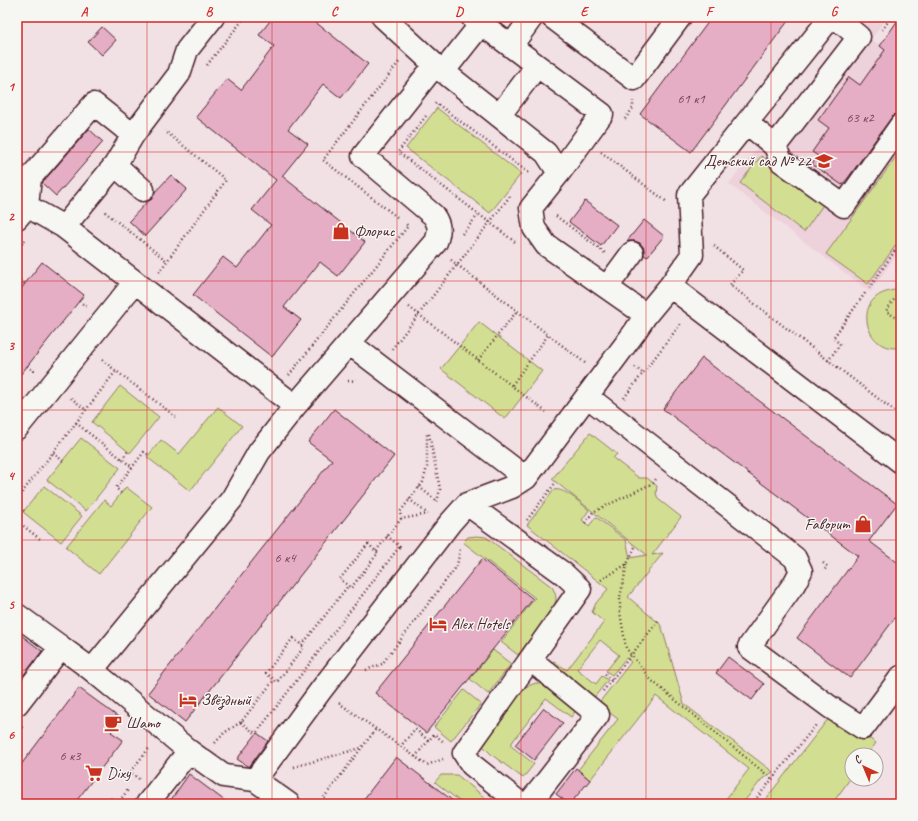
<svg xmlns="http://www.w3.org/2000/svg" width="918" height="821" viewBox="0 0 918 821" font-family="Caveat,sans-serif">
	<rect width="100%" height="100%" fill="#f1e0e4"/>
	<filter id="ink" filterUnits="userSpaceOnUse"><feTurbulence type="fractalNoise" baseFrequency=".025" numOctaves="2"/><feDisplacementMap in="SourceGraphic" scale="8" xChannelSelector="R" yChannelSelector="G"/><feConvolveMatrix kernelMatrix="1 2 1 2 8 2 1 2 1" color-interpolation-filters="sRGB"/></filter>
	<g filter="url(#ink)">
		<path fill="#edd1db" d="M859 17H887L871 39 901 61V248L870 292 729 184Z"/>
		<path fill="#d2df92" stroke="#8e7f5e" d="M437 108 521 174 490 213 406 148Z
			M901 150V238L868 284 826 254Z
			M761 156 825 202 804 232 740 183Z
			M894 290 901 292V347C870 355 853 308 881 294 885 292 890 291 894 290Z
			M479 322 542 371 505 419 441 369Z
			M120 386 159 417 130 453 92 422Z
			M218 407 242 426 190 491 147 457 161 440 179 454Z
			M590 433 617 454 613 458 639 478H647L657 486 656 493 658 499 681 517 652 555 663 553 628 597 655 620 658 621 662 628 684 704 773 772 762 779 742 804H722L749 769 656 696 590 780 578 770 618 719 598 704 631 662 626 658 612 675 606 671 619 655 600 640 577 669 596 684 602 676 608 680 592 700 550 663 554 661 567 670 604 622 592 612 596 603 608 589 527 525 554 490C564 487 581 504 589 510L582 520 589 526 596 517 626 540 630 558 647 555 552 479Z
			M81 438 120 468 86 511 47 480Z
			M44 486 82 516 61 542 23 512Z
			M126 487 152 507 99 574 66 547 104 500 111 506Z
			M477 536 486 537 552 587C557 595 557 601 553 609L518 655 501 642 535 598 463 542 468 537Z
			M493 650 511 664 488 694 470 679Z
			M536 683 548 686 577 709 571 717 546 698 510 745 534 764 523 778 492 755 483 746 487 735 525 687Z
			M464 690 481 704 451 741 434 727Z
			M832 714 876 743 867 755H852V776L832 804H762Z
			M441 775H457L493 804H463L435 782Z"/>
		<path fill="#e5aec5" stroke="#4a1f2b" d="M273 17H309L368 64 341 98 323 84 288 129 308 144 282 176 365 242 338 276 320 262 284 307 301 320 272 357 193 295 223 257 237 268 271 225 252 210 276 180 196 117 227 79 241 90 274 46 259 35Z
			M712 17H791L691 152 640 114Z
			M900 17 901 113 895 114 891 118 848 178 842 185 812 164 818 156 812 152 829 128 818 120 849 77 860 85 885 50 880 46Z
			M102 27 116 40 102 55 88 42Z
			M89 129 103 142 56 196 42 183Z
			M171 175 187 189 145 236 129 221 147 202 152 199 155 192Z
			M585 201 617 225 601 246 569 222Z
			M644 220 664 236 647 257 644 255V248L640 243 634 241H627Z
			M42 262 84 295 17 379V294Z
			M702 358 897 504 869 541 901 565V610L850 678 797 638 858 556 663 409Z
			M334 409 394 456 185 722 148 693 332 460 308 442Z
			M482 559 533 599 426 733 375 693Z
			M17 632 42 651 17 684Z
			M728 657 764 684 752 700 716 673Z
			M79 688 121 719 111 732 123 740 74 804H17V770Z
			M544 708 563 723 534 760 515 745Z
			M257 733 268 741 249 767 247 766 237 759Z
			M396 757 426 780 457 804H360Z
			M576 768 590 780 570 804H569L556 794Z
			M189 774 229 804H168Z"/>
		<g fill="none" stroke-linecap="round" stroke-linejoin="round">
			<g stroke="#4a1f2b" stroke-width="25">
				<path id="minor" d="M213 17 187 50 179 74 133 135 115 165 64 227 295 406 436 242C440 231 440 225 433 215L363 156 435 65
					M383 17 435 65 546 153 559 173 531 208 534 228 546 245 646 315
					M472 17 602 114 559 173
					M552 17 634 79 680 17
					M511 46 532 17
					M443 72 477 29
					M499 116 533 71
					M747 123 775 146 859 37 835 17
					M775 146 781 161 844 206 901 125
					M115 165 143 190
					M27 206 30 178 94 104 133 135
					M17 218 27 206 64 227
					M670 286 901 462
					M607 287 632 253
					M349 343 526 478
					M588 397 795 558 801 571 794 584 749 647 830 707 863 728 901 677
					M17 428 135 282
					M17 615 61 647
					M17 704 61 647 92 670
					M189 751 126 698 92 670 232 499 259 452 295 406
					M147 804 189 751 224 776 255 780
					M289 804 255 780 321 690 450 523 467 504
					M521 804 472 765 464 753 580 589 564 574 467 504 512 487 526 478 634 333 646 315 670 286 692 255 689 195 831 17
					M528 804 540 790 598 715 531 660"/>
			</g>
			<path stroke="#4a1f2b" stroke-width="2.5" stroke-dasharray="1 3" stroke-linecap="butt" d="M882 30 891 17
				M207 65 245 17
				M435 104 436 103 529 173
				M426 116 398 152 515 242
				M625 119 633 108V101
				M601 152 667 202
				M105 212 167 261
				M556 216 605 253
				M397 217 323 160 399 62
				M462 234 479 214
				M714 246 743 270 730 285 901 416
				M17 250 26 239
				M451 260 585 363
				M159 272 226 180 165 131
				M17 278 25 284
				M869 288 901 242
				M901 290 886 311 901 321
				M79 301 87 307
				M409 307 546 412
				M392 349 510 196
				M102 360 176 417
				M478 360 517 311
				M828 361 840 344 833 338 866 292
				M27 366 35 372
				M635 367 643 373
				M289 375 408 226 406 224
				M348 381 359 380
				M512 385 548 335
				M71 398 86 410
				M624 398 682 322
				M76 423 132 467
				M429 434 440 489 437 502
				M53 453 63 461
				M122 459 128 451
				M419 487 437 501
				M121 493 116 488 144 452 149 455
				M17 499 116 371
				M409 499 428 514
				M17 505 24 511
				M401 519 400 512 423 482 427 467V432
				M527 520 556 482
				M17 521 40 539
				M585 523 593 512 653 483 656 479
				M387 536 401 547
				M368 544 378 553 351 588 340 579Z
				M376 551 401 519 428 514
				M823 563 827 566 824 571
				M627 564 620 597V612L626 648 651 680 772 779
				M601 580 627 564 636 545
				M293 638 304 647 277 682 266 673Z
				M302 645 348 586
				M366 670 382 664 457 566 460 549
				M605 674 612 680
				M603 691 658 621
				M339 703 427 765 443 759
				M241 722 253 732H257
				M257 732 400 546
				M17 734 23 726
				M215 743 224 733 241 722 274 680
				M400 747 415 729 429 741
				M415 757 434 734 445 743
				M294 767 361 748
				M139 779 130 772 150 747
				M105 804 110 798 117 804
				M117 804 128 790
				M319 804 376 729
				M752 804 816 725"/>
			<use href="#minor" stroke="#f6f6f2" stroke-width="22"/>
		</g>
	</g>
	<path fill="none" stroke="#d62828" stroke-width="1" stroke-opacity="0.55" d="M147 17V804M272 17V804M397 17V804M521 17V804M646 17V804M771 17V804M17 152H901M17 281H901M17 410H901M17 540H901M17 670H901"/>
	<defs>
		<g id="school-bare" transform="scale(1.38)"><path d="M0-5L7-2L0 1L-7-2ZM-4 1L0 2.5L4 1V4Q0 6-4 4Z" fill="#c8321e" stroke="#f6f6f2" stroke-width="2.5" paint-order="stroke"/></g>
		<g id="shop-bare" transform="scale(1.38)"><path d="M-5-2.5h2.3a2.7 3.5 0 0 1 5.4 0H5L5.5 6h-11ZM-1.5-2.5h3a1.5 2.3 0 0 0-3 0Z" fill="#c8321e" stroke="#f6f6f2" stroke-width="2.5" paint-order="stroke"/></g>
		<g id="hotel-bare" transform="scale(1.38)"><path d="M-6-4.5h1.5V1H6V5H4.5V3h-9V5H-6ZM-4 0a1.8 1.8 0 1 1 3.6 0ZM.5 0V-2.5h3Q6-2.5 6 0Z" fill="#c8321e" stroke="#f6f6f2" stroke-width="2.5" paint-order="stroke"/></g>
		<g id="cafe-bare" transform="scale(1.38)"><path d="M-5.5-4.5H6V0H3Q3 3.5 0 3.5H-2.5Q-5.5 3.5-5.5 0ZM3-3.2v2h1.7v-2ZM-6 4.5H4V6H-6Z" fill="#c8321e" stroke="#f6f6f2" stroke-width="2.5" paint-order="stroke"/></g>
		<g id="supermarket-bare" transform="scale(1.38)"><path d="M-6-5.5h2.5l.6 2H6L4.5 2H-2.5L-4.4-4H-6ZM-1.5 3.2a1.3 1.3 0 1 0 .1 0ZM3 3.2a1.3 1.3 0 1 0 .1 0Z" fill="#c8321e" stroke="#f6f6f2" stroke-width="2.5" paint-order="stroke"/></g>
	</defs>
	<g fill-rule="evenodd">
		<use href="#school-bare" x="824" y="161"/>
		<use href="#shop-bare" x="341" y="231"/>
		<use href="#shop-bare" x="863" y="524"/>
		<use href="#hotel-bare" x="438" y="624"/>
		<use href="#hotel-bare" x="188" y="700"/>
		<use href="#cafe-bare" x="113" y="723"/>
		<use href="#supermarket-bare" x="94" y="773"/>
	</g>
	<g text-anchor="middle" dominant-baseline="central" stroke-width="3" stroke-linejoin="round" paint-order="stroke">
		<g font-size="14" fill="#714352">
			<text x="691" y="98">61 к1</text>
			<text x="860" y="117">63 к2</text>
			<text x="285" y="557">6 к4</text>
			<text x="70" y="755">6 к3</text>
		</g>
		<g font-size="16" fill="#4a1f2b" stroke="#f6f6f2" text-anchor="start">
			<text x="811" y="161" text-anchor="end">Детский сад № 22</text>
			<text x="354" y="231">Флорис</text>
			<text x="850" y="524" text-anchor="end">Fаворит</text>
			<text x="451" y="624">Alex Hotels</text>
			<text x="201" y="700">Звёздный</text>
			<text x="126" y="723">Шато</text>
			<text x="107" y="773">Dixy</text>
		</g>
	</g>
	<rect width="918" height="821" fill="none" stroke="#f6f6f2" stroke-width="44"/>
	<g transform="translate(864 767) rotate(316)"><circle r="19" fill="#f6f6f2" stroke="#b1a0a2"/>
	<path d="M0-3L7 15L0 10L-7 15Z" fill="#c8321e"/>
	<text y="-6" font-size="11" font-weight="bold" text-anchor="middle" fill="#4a1f2b">С</text>
	</g>
	<rect x="22" y="22" width="874" height="777" fill="none" stroke="#d62828" stroke-width="1.5"/>
	<g font-size="13" text-anchor="middle" font-weight="bold" fill="#d62828">
		<text x="84" y="16">A</text>
		<text x="209" y="16">B</text>
		<text x="334" y="16">C</text>
		<text x="459" y="16">D</text>
		<text x="584" y="16">E</text>
		<text x="709" y="16">F</text>
		<text x="834" y="16">G</text>
		<text x="11" y="91">1</text>
		<text x="11" y="221">2</text>
		<text x="11" y="350">3</text>
		<text x="11" y="480">4</text>
		<text x="11" y="609">5</text>
		<text x="11" y="739">6</text>
	</g>
</svg>
